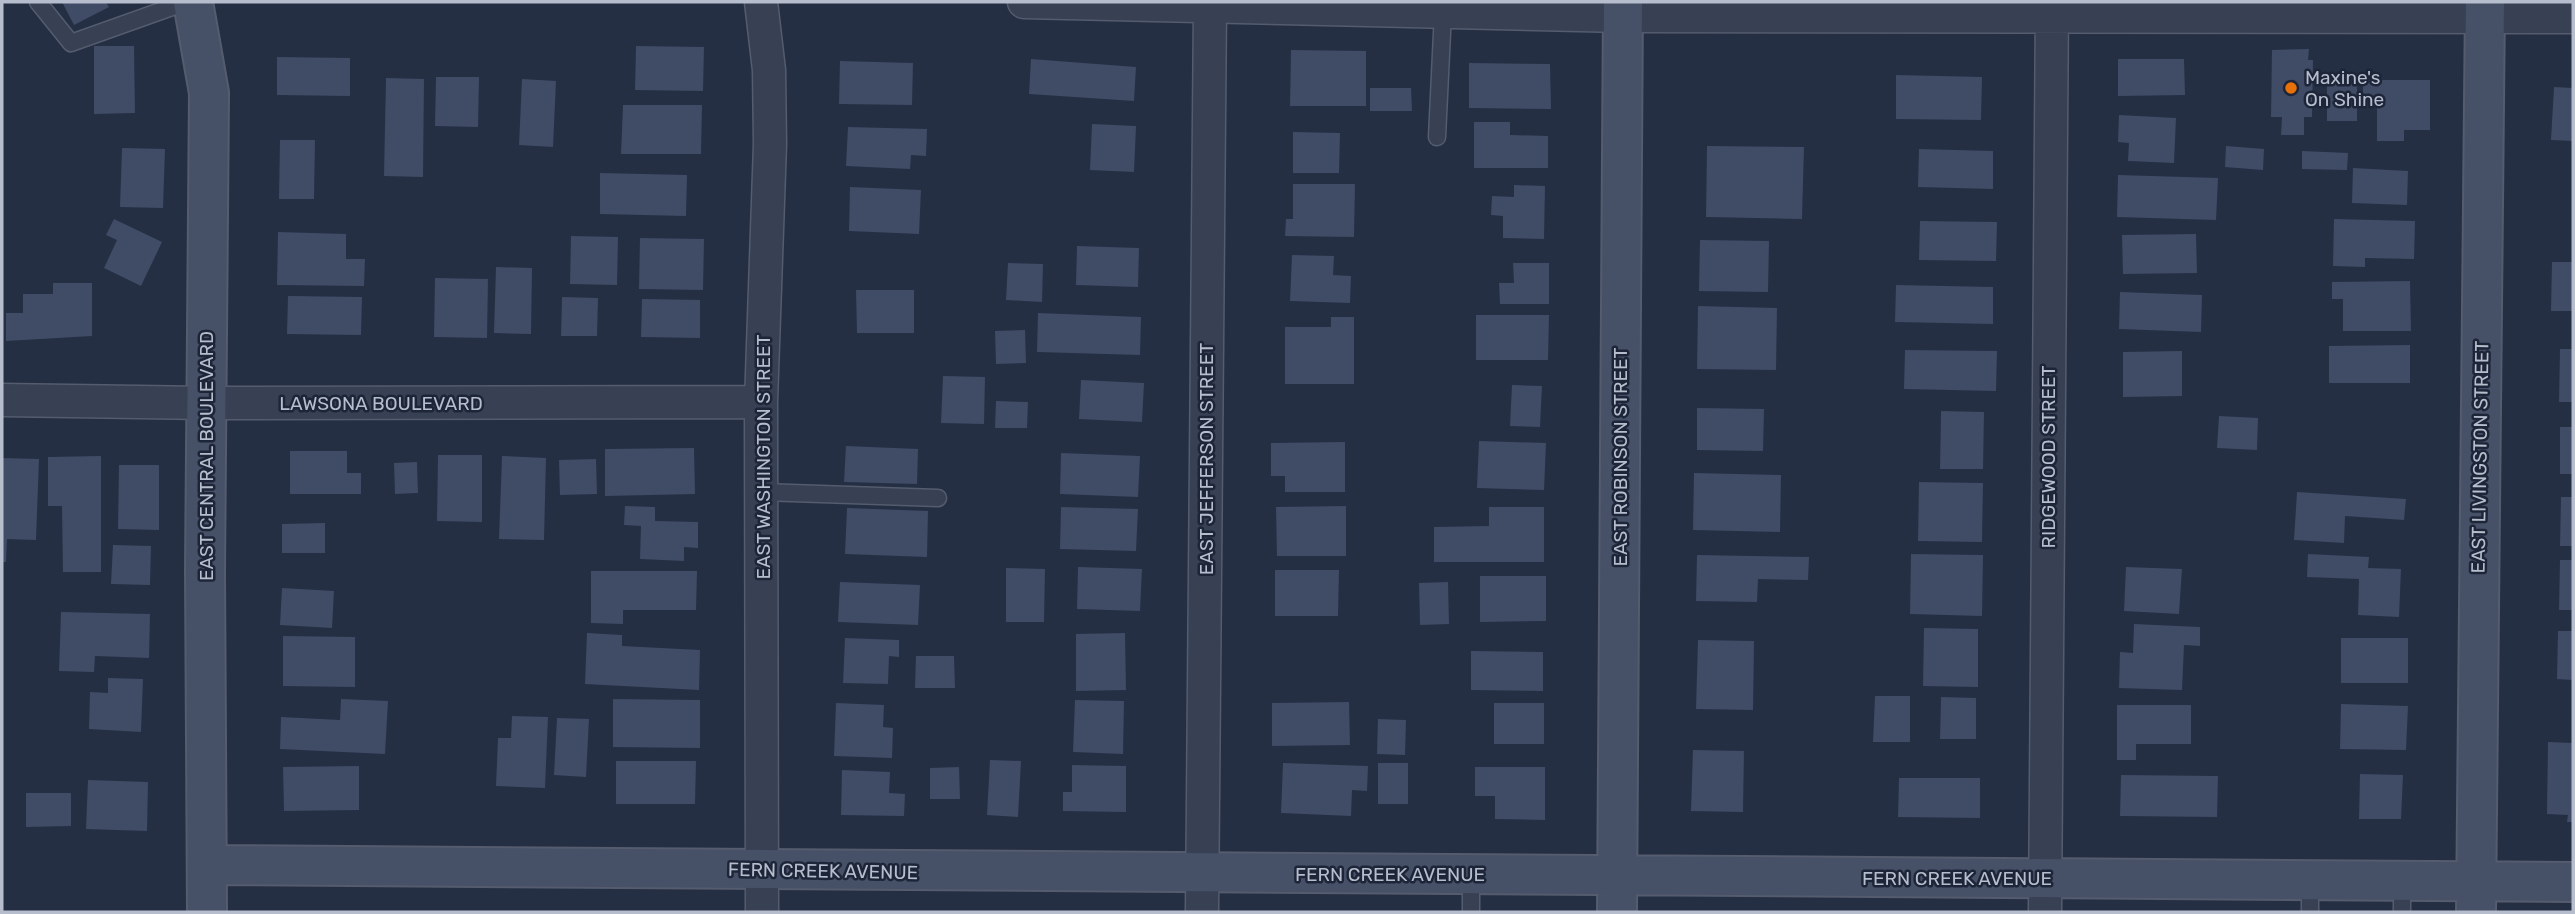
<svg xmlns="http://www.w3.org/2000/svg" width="2575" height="914" viewBox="0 0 2575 914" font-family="Rubik,sans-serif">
	<rect width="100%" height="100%" fill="#242f44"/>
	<path fill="#404b65" d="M62 2H106L109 7 74 25Z
		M94 46H134L135 113 94 114Z
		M636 46 704 47 703 91 635 90Z
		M2309 49 2308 60H2313L2312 117H2304V135H2281L2282 117H2271L2272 50Z
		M1291 50 1366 51V106H1290Z
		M277 57 350 58V96L277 95Z
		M1031 59 1136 67 1134 101 1029 94Z
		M2118 59H2184L2185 95 2118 96Z
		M840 61 913 63 912 105 839 104Z
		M1469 63 1550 64 1551 109 1469 108Z
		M1896 75 1982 77 1981 120 1896 119Z
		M2327 75H2357V121H2327Z
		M436 77H479L478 127 435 126Z
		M386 78 424 79 423 177 384 176Z
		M522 79 556 81 553 147 519 145Z
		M2363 80H2430V130H2404V141H2377V107H2363Z
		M2554 87 2573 88V141L2551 140Z
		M1370 88H1411L1412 111H1370Z
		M623 105H702L701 154H621Z
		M2119 115 2176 118 2174 163 2128 161 2129 143 2118 142Z
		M1474 122H1510V135L1548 136V168H1474Z
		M1092 124 1136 126 1134 172 1090 170Z
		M848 127 927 129 926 156 911 155 910 169 846 166Z
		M1293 132 1340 133 1339 173H1293Z
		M280 140H315L314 199H279Z
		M1707 146 1804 147 1802 219 1706 217Z
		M2226 146 2264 149 2263 170 2225 167Z
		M122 148 165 149 163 208 120 207Z
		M1919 149 1993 151V189L1918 187Z
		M2302 151 2348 153 2347 170 2302 169Z
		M2353 168 2408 171 2407 205 2352 203Z
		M600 173 687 175 686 216 600 214Z
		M2118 175 2218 178 2216 220 2117 217Z
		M1293 184H1355L1354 237 1285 236 1286 219H1293Z
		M1514 185 1545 186 1544 239 1503 238V216L1491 215 1492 196 1514 197Z
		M850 187 921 190 919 234 849 231Z
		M114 219 162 242 141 286 104 268 117 240 106 235Z
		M2334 219 2415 221 2414 259 2365 258V267L2333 266Z
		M1920 221 1997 222 1996 261 1919 260Z
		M278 232 346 234V259H365L364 286 277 285Z
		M2196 234 2197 273 2123 274 2122 235Z
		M571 236 618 237 617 285 570 284Z
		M640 238 704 239 703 290 639 289Z
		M1700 240 1769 241 1768 292 1699 291Z
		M1077 246 1139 248 1138 287 1076 285Z
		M1292 255 1334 256 1333 275 1351 276 1350 303 1290 301Z
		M2552 262H2573V311H2551Z
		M1008 263 1043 264 1042 302 1006 300Z
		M1513 263H1549V304H1500L1499 283H1514Z
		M496 267 532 268 531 334 494 333Z
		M435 278 488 279 487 338 434 337Z
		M2410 281 2411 331H2343V299H2332V282Z
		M53 283H92V336L6 341V313H23V294H53Z
		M1896 285 1993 287V324L1895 322Z
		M856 290H914V333H857Z
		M2120 292 2202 295 2201 332 2119 329Z
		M288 296 362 297 361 335 287 334Z
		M562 297 598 298 597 336H561Z
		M642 299 700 300V338L641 337Z
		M1698 306 1777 308 1776 370 1697 369Z
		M1038 313 1141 317 1140 355 1037 352Z
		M1476 315H1549L1548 360H1476Z
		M1331 317H1354V384H1285V327H1331Z
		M1025 330 1026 363 996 364 995 331Z
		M2410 345V383H2329V346Z
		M2560 349H2573V402H2559Z
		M1905 350 1997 351 1996 391 1904 389Z
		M2182 351V396L2123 397V352Z
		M943 376 985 377 984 424 941 423Z
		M1081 380 1144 383 1142 422 1079 419Z
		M1512 385 1542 386 1540 427 1510 426Z
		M996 401 1028 402 1027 428H995Z
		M1697 408 1764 409 1763 451 1697 450Z
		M1941 411 1984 412 1983 469H1940Z
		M2219 416 2258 418 2257 450 2217 448Z
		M2560 427H2573V474H2560Z
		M1479 441 1546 443 1544 490 1477 488Z
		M1345 442V492H1285V476H1271V443Z
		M846 446 918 449 917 484 844 482Z
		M694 448 695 494 605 496V449Z
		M290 451H347V473H361V494H290Z
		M1061 453 1140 456 1138 497 1060 494Z
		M438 455H482V522L437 521Z
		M101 456V572H63L62 506H48V457Z
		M502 456 546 458 544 540 499 539Z
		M2 458 39 459 36 540 7 539 6 562H2Z
		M596 459 597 494 560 495 559 460Z
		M417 462 418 493 395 494 394 463Z
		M119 465H159V530L118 529Z
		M1694 473 1781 475 1780 532 1693 530Z
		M1919 482 1983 483 1982 542 1918 541Z
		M2297 492 2406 499 2404 520 2345 516 2344 543 2294 540Z
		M2561 497H2573V546H2560Z
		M625 506 655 507V521L698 522V548L684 547V561L640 559 641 526 624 525Z
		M1346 506V556H1277L1276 507Z
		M1061 507 1138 509 1136 551 1060 549Z
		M1489 507H1544V562H1434V527L1489 526Z
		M847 508 928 511 927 557 845 554Z
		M325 523V553H282V524Z
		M113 545 151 546 150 585 111 584Z
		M1911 554 1983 555 1982 616 1910 614Z
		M2308 554 2369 557 2368 568 2401 569 2399 617 2358 615 2359 579 2307 577Z
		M1697 555 1809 557 1808 580 1758 579 1757 602 1696 601Z
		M2560 560H2573V610H2559Z
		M1078 567 1142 569 1140 611 1077 609Z
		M2126 567 2182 569 2179 614 2124 611Z
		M1006 568 1045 569 1044 622H1006Z
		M1275 570H1339L1338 616H1275Z
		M591 571H697L696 610H623V624L591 623Z
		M1480 576H1546V621L1480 622Z
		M840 582 920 585 918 625 838 622Z
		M1448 582 1449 624 1420 625 1419 583Z
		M282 588 334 591 332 628 280 625Z
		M61 612 150 614 149 658 95 656 94 672 59 671Z
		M2134 624 2200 627V646L2184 645 2182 690 2119 688 2120 652 2133 653Z
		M1924 628 1978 629V687L1923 686Z
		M2558 631H2573V680L2557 679Z
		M587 633 622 635V646L700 650 699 690 585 684Z
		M1125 633 1126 690 1076 691V634Z
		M283 636 355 637V687L283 686Z
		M845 638 899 640V657L889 656 888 684 843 683Z
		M2341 638H2408V683H2341Z
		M1698 640 1754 641 1753 710 1696 709Z
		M1471 651 1543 652V691L1471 690Z
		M916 656H954L955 688H915Z
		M108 678 143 679 141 732 89 729 90 692 108 693Z
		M1875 696H1910V742H1873Z
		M1941 697 1976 698V739H1940Z
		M341 699 388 701 385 754 280 749 281 717 340 720Z
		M613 699 700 700V748L613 747Z
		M1075 700 1124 701 1123 754 1073 752Z
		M1349 702 1350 745 1272 746V703Z
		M836 703 884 705 883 727 893 728 892 758 834 756Z
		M1494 703H1544V744H1494Z
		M2341 704 2408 706 2406 750 2340 749Z
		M2117 705H2191V744H2136V760H2117Z
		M512 716 548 717 545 788 496 786 498 738H511Z
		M557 718 589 719 586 777 554 775Z
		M1378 719 1406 720 1405 755 1377 754Z
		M2548 742 2573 743V822H2567L2568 815 2547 814Z
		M1693 750 1744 751 1743 812 1691 811Z
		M990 760 1021 761 1018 817 987 815Z
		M616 761H696L695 804H616Z
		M1283 763 1368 766 1367 791 1352 790 1351 816 1281 813Z
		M1378 763H1408V804H1378Z
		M1072 765 1126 766V812L1063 811V792H1072Z
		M359 766V810L284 811 283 767Z
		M959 767 960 799H930V768Z
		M1475 767H1545V820L1495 819V796H1475Z
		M842 770 890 772 889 793 905 794 904 816 841 815Z
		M2360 774 2403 775 2401 819H2359Z
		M2121 775 2218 776 2217 817 2120 816Z
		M1899 778H1980V818L1898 817Z
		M88 780 148 782 147 831 86 829Z
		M26 793H71V826L26 827Z"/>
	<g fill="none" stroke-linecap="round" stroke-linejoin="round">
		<g stroke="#545c6e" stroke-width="19">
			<path id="lane" d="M38 2 71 43 186 2
				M1437 137 1443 12
				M761 492 938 498
				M2402 881V912
				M1471 912V873
				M2310 912V880"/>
		</g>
		<g stroke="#545c6e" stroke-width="35">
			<path id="street" d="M761 2 769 70 770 144 761 402 762 912
				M1024 2 1623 16 2573 17
				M2 400 207 403 761 402
				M1202 912 1210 5
				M2045 912 2052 2"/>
		</g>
		<g stroke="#545c6e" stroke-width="42">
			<path id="secondary" d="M193 2 209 93 205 571 207 912
				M207 865 2573 882
				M1617 912 1623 2
				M2476 912 2485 2"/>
		</g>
		<use href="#lane" stroke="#384154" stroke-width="16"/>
		<use href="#street" stroke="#384154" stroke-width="32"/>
		<use href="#secondary" stroke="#465067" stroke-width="38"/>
	</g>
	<circle fill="#e8710a" stroke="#1d2639" stroke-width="2.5" cx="2291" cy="88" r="7"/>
	<g text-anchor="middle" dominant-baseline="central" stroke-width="5" stroke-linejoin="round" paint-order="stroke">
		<g font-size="19" fill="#b6bdcd" stroke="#1d2639" text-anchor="start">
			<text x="2305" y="77">Maxine's<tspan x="2305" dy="22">On Shine</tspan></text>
		</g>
		<g font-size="19" fill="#b6bdcd" stroke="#1d2639">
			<text x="381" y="403">LAWSONA BOULEVARD</text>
			<text transform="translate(206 456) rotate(-90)">EAST CENTRAL BOULEVARD</text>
			<text transform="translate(763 457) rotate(-90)">EAST WASHINGTON STREET</text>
			<text transform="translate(1620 457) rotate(-90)">EAST ROBINSON STREET</text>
			<text transform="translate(2048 457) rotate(-90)">RIDGEWOOD STREET</text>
			<text transform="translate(2480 457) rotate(-89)">EAST LIVINGSTON STREET</text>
			<text transform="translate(1206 459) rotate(-90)">EAST JEFFERSON STREET</text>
			<text transform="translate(823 871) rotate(1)">FERN CREEK AVENUE</text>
			<text x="1390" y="874">FERN CREEK AVENUE</text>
			<text x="1957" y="878">FERN CREEK AVENUE</text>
		</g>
	</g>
	<rect width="2575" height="914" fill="none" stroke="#b6bdcd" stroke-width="7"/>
</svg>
